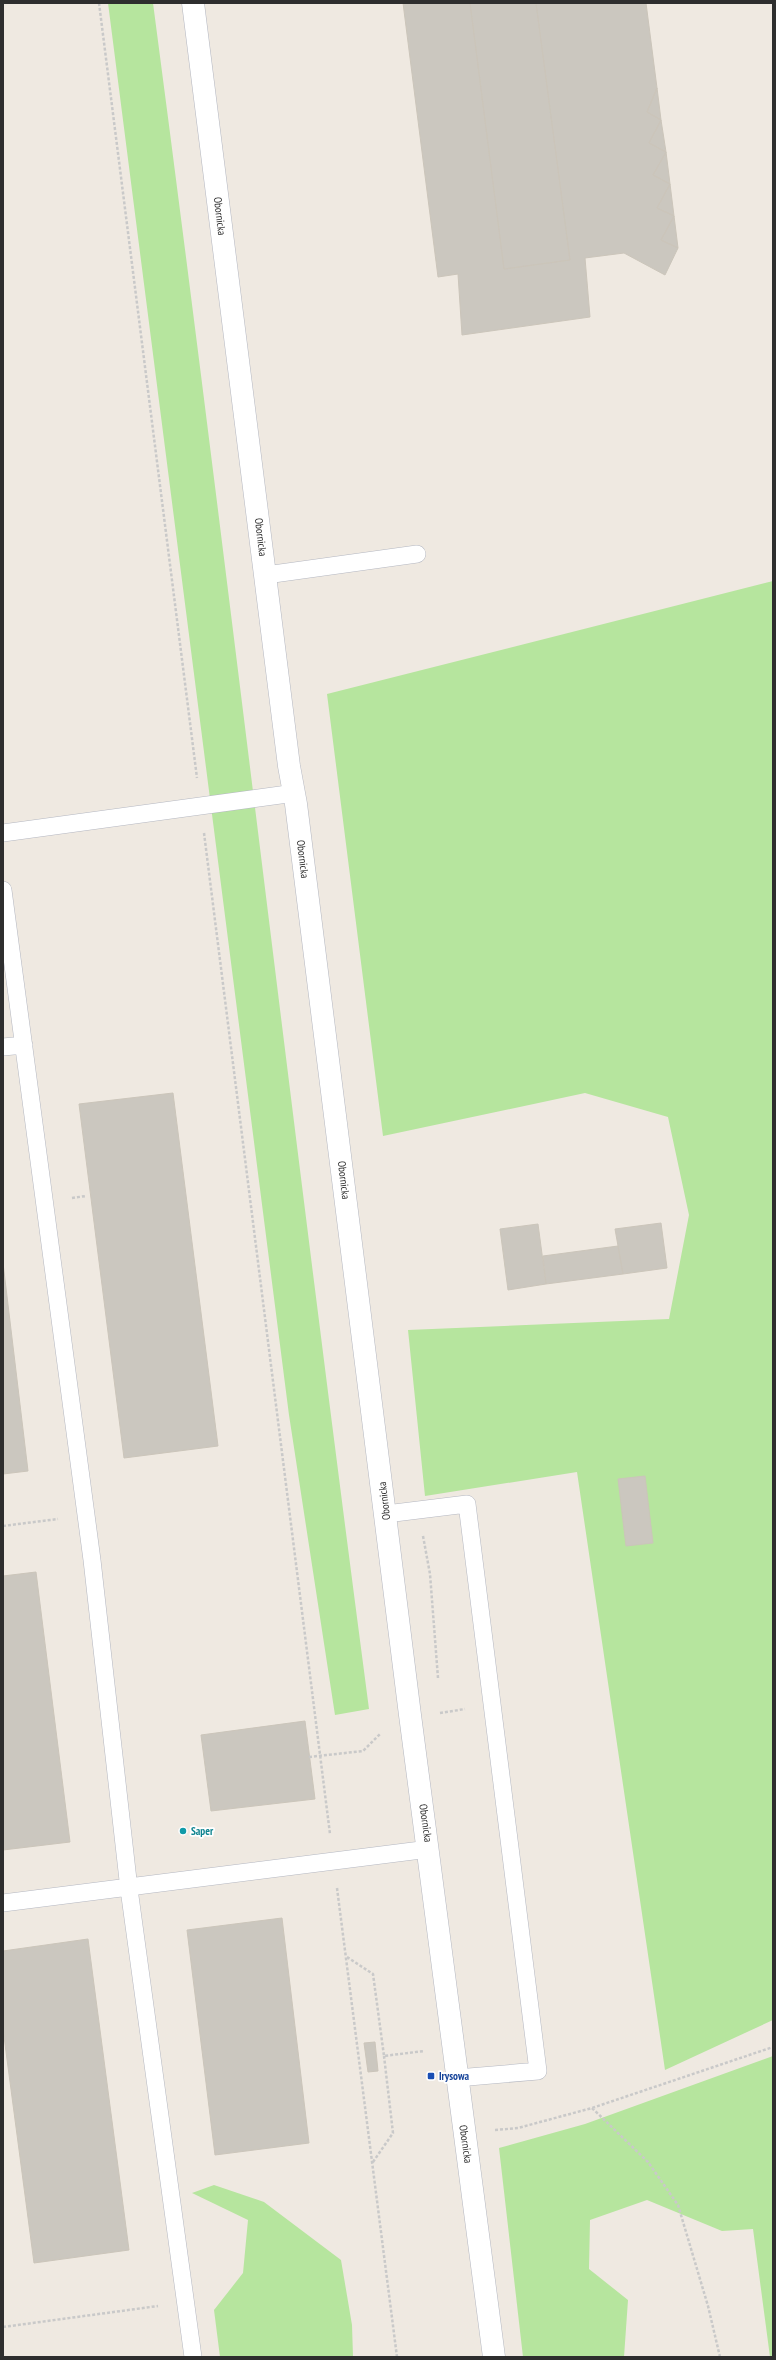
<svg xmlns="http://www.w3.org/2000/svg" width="776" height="2360" viewBox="0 0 776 2360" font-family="'PT Sans Narrow',sans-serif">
	<rect width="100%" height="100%" fill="#efe9e1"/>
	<path fill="#b6e59e" d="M108 3H153C228 571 294 1141 369 1709L335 1715 289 1415Z
		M773 581V2020L665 2070 577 1472 425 1496 408 1330 669 1319 689 1215 668 1117 585 1093 383 1136 327 694Z
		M773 2056V2357H770L753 2229 722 2231 647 2200 590 2220 589 2269 628 2300 624 2357H523L499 2148 585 2124Z
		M214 2185 264 2202 341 2260 352 2325 353 2357H220L214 2310 243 2273 248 2220 192 2193Z"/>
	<path fill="#cbc7bf" stroke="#cbc5ba" d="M403 3H470L504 269 570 260 536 3H646L657 88 647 112 661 120 649 143 666 152 653 175 670 184 657 208 674 216 661 240 678 248 665 275 624 253 585 258 590 317 462 335 458 274 438 277Z
		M470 3H536L570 260 504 269Z
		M657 88 661 120 647 112Z
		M661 120 666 152 649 143Z
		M666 152 670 184 653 175Z
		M670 184 674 216 657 208Z
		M674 216 678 248 661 240Z
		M173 1093 218 1446 124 1458 79 1104Z
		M661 1223 667 1268 623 1274 615 1229Z
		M538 1224 546 1284 508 1290 500 1229Z
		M618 1246 623 1274 546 1284 543 1256Z
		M3 1263 28 1471 3 1474Z
		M645 1476 653 1543 626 1546 618 1479Z
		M36 1572 70 1842 3 1850V1576Z
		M305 1721 315 1799 211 1811 201 1735Z
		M282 1918 309 2143 215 2155 187 1930Z
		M88 1939 129 2250 34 2263 3 2029V1951Z
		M375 2042 378 2071 368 2072 364 2043Z"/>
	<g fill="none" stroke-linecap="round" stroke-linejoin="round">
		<g stroke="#b4b7c1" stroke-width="18">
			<path id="service" d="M266 575 417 554
				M3 833 295 793
				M3 890 92 1560 129 1889 193 2357
				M3 1047 24 1045
				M386 1514 467 1504 538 2071 457 2078
				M3 1903 429 1849"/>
		</g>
		<g stroke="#b4b7c1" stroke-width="23">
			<path id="secondary" d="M193 3 289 766 296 804 410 1715 494 2357"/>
		</g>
		<path stroke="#c9c9c9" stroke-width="2.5" stroke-dasharray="3 2" stroke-linecap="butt" d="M99 3 197 778
			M204 833 330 1834
			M72 1198 86 1196
			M3 1526 58 1519
			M423 1536 430 1574 438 1678
			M440 1713 465 1709
			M309 1757 363 1751 381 1733
			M337 1888 397 2357
			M347 1957 373 1974 384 2056 424 2051
			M592 2108 648 2162 678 2205 708 2306 720 2357
			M495 2130 518 2128 592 2108 773 2047
			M373 2162 393 2133 384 2056
			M3 2327 158 2306"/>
		<use href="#service" stroke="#fff" stroke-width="17"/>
		<use href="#secondary" stroke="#fff" stroke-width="22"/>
	</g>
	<circle fill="#0f9aa8" stroke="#fff" stroke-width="1.5" cx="183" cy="1831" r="4"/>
	<rect fill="#1a4fb4" stroke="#fff" stroke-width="1.5" x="427" y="2072" width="8" height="8" rx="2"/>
	<g text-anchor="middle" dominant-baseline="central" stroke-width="3.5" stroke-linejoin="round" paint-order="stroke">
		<g font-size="11" fill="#2e2e2e" stroke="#fff">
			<text transform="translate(220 216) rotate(83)">Obornicka</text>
			<text transform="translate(261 537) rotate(83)">Obornicka</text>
			<text transform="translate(303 859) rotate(83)">Obornicka</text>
			<text transform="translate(344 1180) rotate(83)">Obornicka</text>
			<text transform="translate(384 1501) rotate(-97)">Obornicka</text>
			<text transform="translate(426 1823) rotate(82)">Obornicka</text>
			<text transform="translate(466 2144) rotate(82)">Obornicka</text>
		</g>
		<g font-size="11" font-weight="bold" fill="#0d838f" stroke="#fff" text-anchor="start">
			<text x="191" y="1831">Saper</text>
		</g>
		<g font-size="11" font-weight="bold" fill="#164399" stroke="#fff" text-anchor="start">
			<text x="439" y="2076">Irysowa</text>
		</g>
	</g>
	<rect width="776" height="2360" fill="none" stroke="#2e2e2e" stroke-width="8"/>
</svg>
